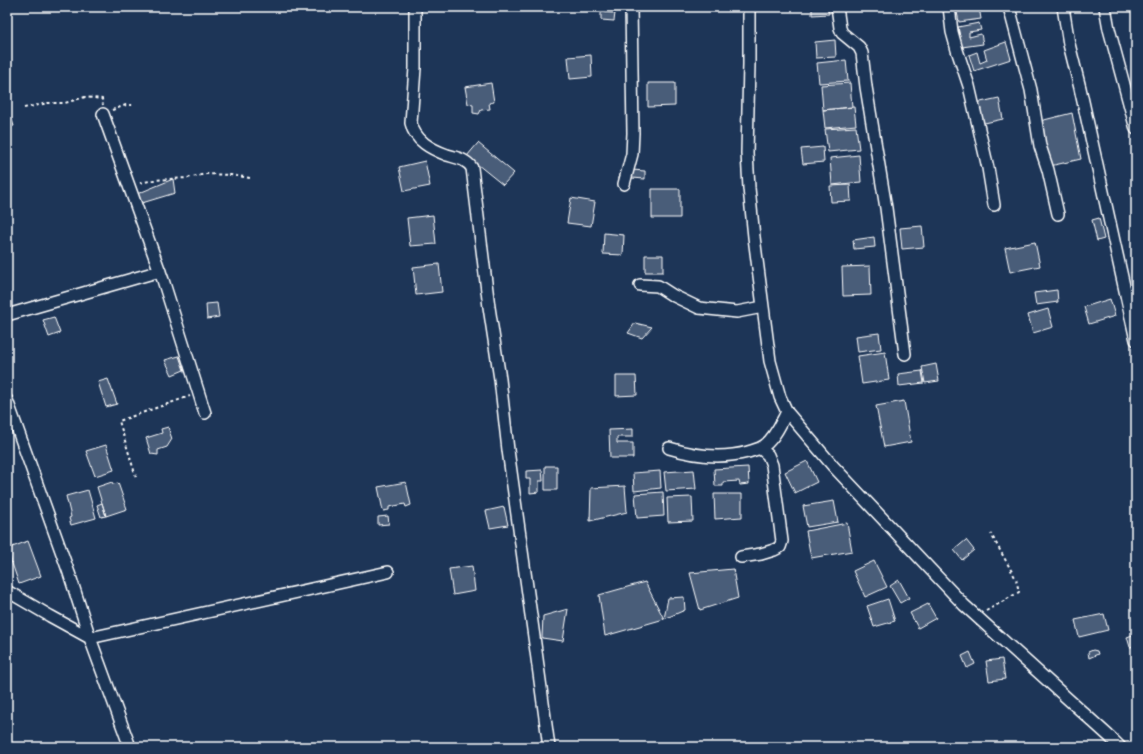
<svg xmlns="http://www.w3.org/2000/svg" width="1143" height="754" viewBox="0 0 1143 754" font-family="Dekko,sans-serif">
	<rect width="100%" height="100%" fill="#1d3557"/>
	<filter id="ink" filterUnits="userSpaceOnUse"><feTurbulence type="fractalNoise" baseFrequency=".025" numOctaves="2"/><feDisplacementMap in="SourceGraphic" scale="8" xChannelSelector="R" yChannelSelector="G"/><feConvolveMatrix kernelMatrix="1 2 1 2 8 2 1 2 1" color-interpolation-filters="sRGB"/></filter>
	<g filter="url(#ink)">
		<path fill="#4a5d79" stroke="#fff" d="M812 7H828L829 14 812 15Z
			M956 7H979L981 19 959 22Z
			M601 12 615 13 614 21 601 20Z
			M979 23 981 30 969 32V37L981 34 983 44 962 47 958 27Z
			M835 40 836 57 816 58 815 42Z
			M1006 42 1011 59 974 71 969 55 977 52 980 63 987 60 984 50Z
			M591 55 592 77 570 79 568 57Z
			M846 60 848 81 819 83 817 63Z
			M491 83 494 102 489 103 490 109 481 110 479 114 473 113V105L468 104 465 87Z
			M648 83H675V106L648 107Z
			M850 83 852 107 823 110 821 85Z
			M999 98 1003 119 980 124 976 103Z
			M7 105 14 126 7 127Z
			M854 107 856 125 825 128 823 110Z
			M1072 113 1081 159 1050 166 1040 121Z
			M856 127 859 149 828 152 825 129Z
			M478 143 514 173 503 185 467 156Z
			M823 147 824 162 803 164 801 149Z
			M859 155 861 182 832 185 830 158Z
			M425 161 430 186 404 191 399 167Z
			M632 170 645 171V179L632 178Z
			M173 179 175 193 142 203 137 194Z
			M850 185 851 201 831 202 830 186Z
			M652 189H680V218H652Z
			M571 198 595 202 591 226 567 223Z
			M433 215 436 244 410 246 407 218Z
			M1099 218 1104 239 1097 241 1092 220Z
			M922 226 924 247 902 249 900 228Z
			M604 233 624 235 623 255 603 254Z
			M874 237 875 247 854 249 853 240Z
			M1035 242 1040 266 1010 272 1005 248Z
			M645 255H663V272H645Z
			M439 264 442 292 416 295 413 267Z
			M870 266 871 295 843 296 842 267Z
			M1057 290 1058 302 1036 305 1034 293Z
			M1110 299 1115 316 1089 324 1084 307Z
			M217 303 219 317 207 319 206 304Z
			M1048 309 1053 327 1033 333 1028 315Z
			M54 317 60 333 49 337 43 320Z
			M635 323 652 327 642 338 628 333Z
			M879 333 881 349 858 352 856 336Z
			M885 352 889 380 862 384 858 356Z
			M179 356 184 370 172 375 165 360Z
			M936 364 939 381 925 383 922 367Z
			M922 371 924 383 899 386 898 374Z
			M616 376H636L637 395 616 396Z
			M108 379 117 404 106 407 98 382Z
			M904 401 911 442 884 447 876 406Z
			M168 427 172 439 167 447 158 450V455L151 454 146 438 162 433 161 429Z
			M633 429V437H617V443H633V458H610L609 430Z
			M106 445 114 470 95 476 86 451Z
			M807 461 817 482 795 493 785 472Z
			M545 466H557V490H545Z
			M748 467 749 484 740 485 739 481 723 482V486H715L714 469Z
			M542 470 543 481H539V492L530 493V479H526V471Z
			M694 470 696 489 666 491 664 472Z
			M660 471 661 488 634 491 633 473Z
			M112 482 113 484 118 483 127 509 106 516 97 487Z
			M406 482 411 505 406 507 405 504 389 507V510L383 511 378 487Z
			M625 486 627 512 590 521 591 488Z
			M88 490 96 518 71 525 69 518 71 517 66 496Z
			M663 492 664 516 637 518 635 494Z
			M714 494H742V517L715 519Z
			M692 497 693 521 668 522 667 498Z
			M834 501 838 522 807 527 803 506Z
			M102 503 106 516 101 517 97 505Z
			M504 507 508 525 490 528 486 511Z
			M388 516 389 524 378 525V517Z
			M847 523 852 551 811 558 806 531Z
			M966 540 974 550 962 560 954 550Z
			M28 541 41 576 19 584 7 549Z
			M874 561 887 587 865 597 853 571Z
			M472 566 475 591 453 595 449 569Z
			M733 569 738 598 700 610 690 573Z
			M899 580 909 598 900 603 890 586Z
			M645 582 664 619 605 636 599 595Z
			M684 597 685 610 664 619 668 598Z
			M888 599 895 621 874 627 867 606Z
			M928 604 936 618 918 628 910 613Z
			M568 609 563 641 542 638 543 616Z
			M1104 614 1108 630 1079 637 1075 620Z
			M1136 628V646L1130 647 1127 637 1135 634 1134 629Z
			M1093 650 1097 651 1098 654 1089 658 1088 652Z
			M970 652 975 664 967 668 962 656Z
			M1002 659 1005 679 989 681 986 661Z"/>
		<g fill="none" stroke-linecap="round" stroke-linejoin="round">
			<g stroke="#fff" stroke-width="14">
				<path id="minor" d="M415 7V68L411 123C415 141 431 149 447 155 457 158 466 159 472 168L489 307 500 379 508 450 535 644 549 747
					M749 7V64L747 153 749 188 754 237 770 361 780 397 787 412 833 466 964 605 1110 737 1120 747
					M837 7 840 28 842 33 859 47 862 53 866 87 886 208 905 354
					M949 7 952 32 957 50 969 86 988 168 994 205
					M1009 7 1031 90 1040 146 1048 170 1058 214
					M1063 7 1069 44 1080 88 1136 340
					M1105 7 1109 29 1136 129
					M103 114 163 280 205 413
					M624 184 632 154 633 133 631 7
					M640 285 658 286 672 295 699 308 737 312 763 307
					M7 315 160 271
					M7 400 69 573 90 638 130 747
					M669 448C695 456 722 459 748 452 754 450 760 449 765 445 775 437 781 423 787 412
					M741 557 761 554 774 550 780 547 782 541 772 465 768 455 761 449
					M7 591 50 616 90 638 388 572"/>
			</g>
			<path stroke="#fff" stroke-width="2" stroke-dasharray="3 3" stroke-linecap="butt" d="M24 108 48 103H65L85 97 102 99 103 105
				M112 110 126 105H135
				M140 183 154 180 187 178 206 174 231 175 250 178
				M136 477 119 421 190 396
				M986 611 1019 592 1016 579 991 534"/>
			<use href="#minor" stroke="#1d3557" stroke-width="11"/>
		</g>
	</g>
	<rect width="1143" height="754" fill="none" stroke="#1d3557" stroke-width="24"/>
	<rect x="12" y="12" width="1119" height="730" fill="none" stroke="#fff" stroke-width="1.5" filter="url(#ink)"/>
</svg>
